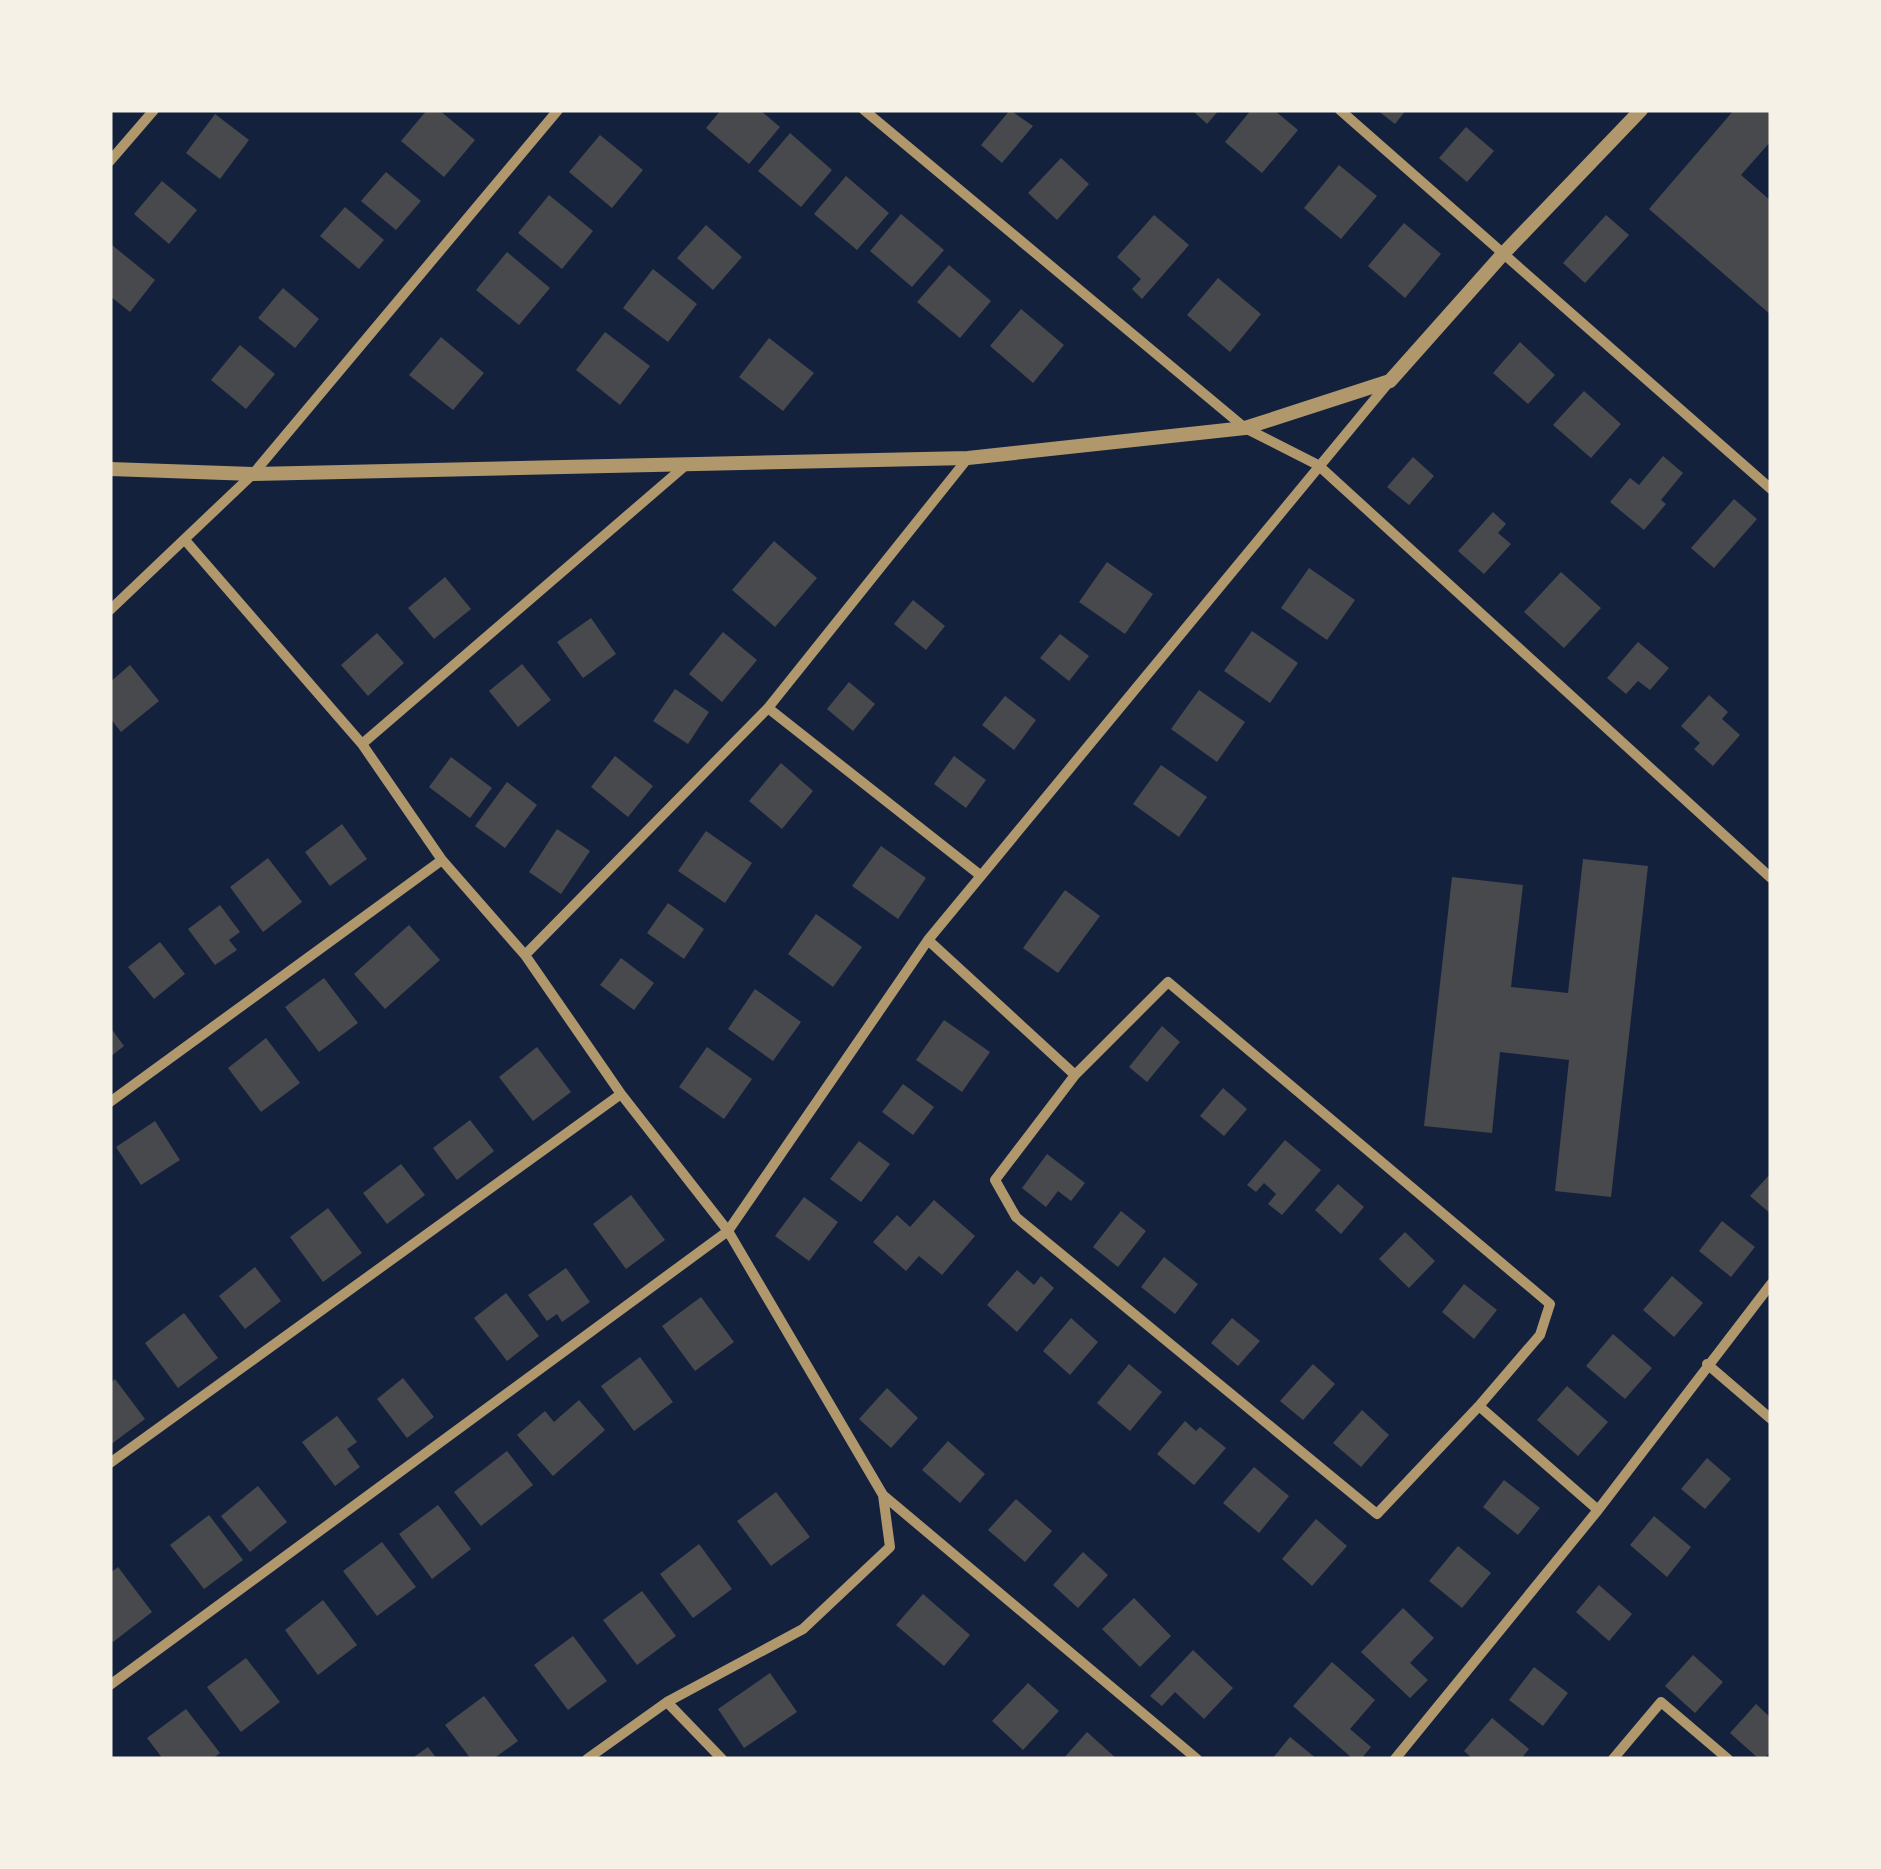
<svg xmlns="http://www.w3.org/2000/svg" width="1881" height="1869" viewBox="0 0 1881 1869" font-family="Spectral,serif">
	<rect width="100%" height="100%" fill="#14213d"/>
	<path fill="#48494c" d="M427 110H439L475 140 444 177 401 141Z
		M721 110H760L780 127 749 164 706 128Z
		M1010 110 1033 126 1002 163 981 145Z
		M1192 110H1219L1207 124Z
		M1251 110H1274L1298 130 1262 173 1225 142Z
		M1377 110H1406L1395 124Z
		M1734 110H1771V141L1741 175 1771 201V315L1649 209Z
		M215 114 249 140 220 179 186 153Z
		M1466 127 1494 151 1467 182 1439 158Z
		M790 133 832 170 801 207 758 171Z
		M600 135 643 170 612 208 569 172Z
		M1061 158 1089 184 1057 220 1028 193Z
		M1339 165 1377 196 1341 239 1304 208Z
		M386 172 421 201 396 230 361 201Z
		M846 176 889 213 857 250 814 214Z
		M162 181 197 210 169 244 134 214Z
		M549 195 593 231 562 269 518 233Z
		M345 207 384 240 359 269 320 236Z
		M901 214 944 250 912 287 870 251Z
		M1154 215 1189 245 1142 299 1132 289 1141 279 1117 257Z
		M1606 215 1629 235 1585 283 1563 263Z
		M1404 223 1441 254 1405 298 1368 266Z
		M706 225 742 257 713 290 677 258Z
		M112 245 155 280 130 312 110 296Z
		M507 252 550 288 519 325 476 290Z
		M949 265 991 301 960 338 917 302Z
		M653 269 697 304 668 342 623 308Z
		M1218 278 1261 314 1230 352 1187 315Z
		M283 288 319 319 295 348 258 318Z
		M1021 309 1064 345 1033 383 990 346Z
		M605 332 650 366 620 405 576 370Z
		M441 337 484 373 453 410 409 375Z
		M769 338 814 373 783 411 739 377Z
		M1520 342 1555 375 1528 404 1493 373Z
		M240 345 275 374 246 409 211 380Z
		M1584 391 1621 424 1591 458 1553 425Z
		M1663 456 1683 473 1661 500 1666 504 1644 530 1610 502 1630 478 1639 485Z
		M1413 457 1434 476 1409 505 1387 487Z
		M1734 499 1757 519 1714 568 1691 548Z
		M1493 512 1506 524 1498 533 1511 544 1484 574 1458 551Z
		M774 541 817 578 775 627 732 590Z
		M1107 562 1153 594 1125 634 1079 602Z
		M1309 568 1355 600 1327 640 1281 608Z
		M1561 572 1601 608 1564 648 1524 612Z
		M445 577 471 609 434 639 408 608Z
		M913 600 945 626 926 650 894 624Z
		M591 618 616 654 583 678 557 642Z
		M1252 631 1298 663 1270 703 1224 671Z
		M723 632 757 660 722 702 689 674Z
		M377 633 404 663 368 696 341 665Z
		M1060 634 1089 656 1069 681 1040 658Z
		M1638 642 1669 668 1650 690 1638 681 1626 694 1607 678Z
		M522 664 551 700 518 727 489 691Z
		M130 665 159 701 121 732 110 718V682Z
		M849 682 875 704 853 731 827 709Z
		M675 689 709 712 688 744 653 721Z
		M1199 690 1245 722 1217 762 1171 729Z
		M1709 695 1728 712 1722 719 1740 735 1713 766 1694 749 1700 743 1681 726Z
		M1005 696 1036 720 1014 750 982 725Z
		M615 756 653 786 628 817 591 787Z
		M954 756 986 780 966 808 934 784Z
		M451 757 492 788 470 818 429 787Z
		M781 763 813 791 782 829 749 801Z
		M1161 765 1207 797 1179 837 1133 804Z
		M507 782 537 805 505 848 475 826Z
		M342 824 367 859 330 886 305 852Z
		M557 829 590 851 561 894 529 872Z
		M706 831 752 863 725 903 678 871Z
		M881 846 926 878 898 919 852 886Z
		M268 858 302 902 263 932 230 887Z
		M1583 859 1648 866 1611 1197 1555 1191 1569 1060 1500 1052 1492 1133 1424 1126 1452 877 1523 885 1511 987 1568 993Z
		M1065 890 1100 916 1058 973 1023 948Z
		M668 903 704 929 684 959 647 933Z
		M220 905 240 932 229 940 237 950 215 965 188 929Z
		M816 914 862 947 833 987 788 954Z
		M409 925 440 960 385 1009 354 974Z
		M160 942 185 974 154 999 128 967Z
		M621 958 654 983 634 1010 600 985Z
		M324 978 358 1023 319 1052 285 1007Z
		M755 989 801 1022 773 1061 728 1029Z
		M944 1020 990 1052 962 1092 916 1060Z
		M1162 1026 1180 1042 1147 1082 1129 1067Z
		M110 1027 124 1046 110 1057Z
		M266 1038 300 1083 261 1112 228 1068Z
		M537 1047 571 1092 533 1121 499 1077Z
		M707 1047 752 1079 724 1119 679 1087Z
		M903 1084 934 1107 913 1135 882 1112Z
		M1223 1088 1247 1109 1224 1136 1200 1116Z
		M470 1120 494 1151 457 1180 433 1148Z
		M155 1121 180 1160 141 1185 116 1147Z
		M1285 1140 1321 1170 1282 1215 1268 1204 1276 1194 1264 1183 1256 1192 1247 1185Z
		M859 1141 890 1164 861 1202 830 1179Z
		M1047 1154 1085 1183 1071 1201 1058 1191 1046 1207 1022 1188Z
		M401 1164 425 1195 387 1224 363 1193Z
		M1771 1173V1214L1750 1196Z
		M1338 1184 1364 1207 1341 1234 1315 1210Z
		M631 1195 665 1240 626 1269 593 1224Z
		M804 1197 838 1222 809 1261 775 1236Z
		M934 1200 975 1236 942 1275 919 1256 906 1271 873 1242 897 1215 910 1227Z
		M328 1208 362 1253 323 1282 290 1237Z
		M1121 1211 1146 1231 1118 1267 1093 1247Z
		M1722 1221 1755 1247 1731 1277 1699 1251Z
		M1405 1232 1435 1261 1409 1288 1379 1259Z
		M1164 1257 1198 1284 1175 1314 1141 1287Z
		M255 1267 281 1301 245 1329 219 1296Z
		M566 1268 590 1302 562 1322 557 1314 547 1321 528 1295Z
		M1017 1270 1034 1285 1041 1276 1054 1288 1017 1332 987 1305Z
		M1672 1276 1703 1303 1674 1337 1643 1310Z
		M1464 1284 1497 1310 1474 1339 1442 1312Z
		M506 1293 539 1336 507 1361 474 1318Z
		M701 1297 734 1342 695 1371 662 1326Z
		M184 1313 218 1358 178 1388 145 1343Z
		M1071 1318 1098 1342 1070 1375 1043 1351Z
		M1232 1318 1260 1341 1238 1366 1211 1343Z
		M1613 1334 1652 1368 1625 1399 1586 1366Z
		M640 1357 673 1402 634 1431 601 1386Z
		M1129 1364 1162 1392 1130 1431 1097 1403Z
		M1313 1364 1335 1384 1303 1420 1280 1401Z
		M403 1378 434 1417 407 1438 377 1399Z
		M115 1379 145 1419 110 1445V1383Z
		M1567 1386 1608 1422 1578 1456 1537 1420Z
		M887 1388 918 1418 891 1448 859 1419Z
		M579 1400 605 1430 553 1476 517 1435 545 1411 554 1422Z
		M1362 1410 1389 1435 1361 1467 1333 1443Z
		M337 1416 357 1442 347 1449 360 1467 335 1486 302 1442Z
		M1185 1421 1196 1431 1200 1427 1226 1448 1194 1485 1157 1454Z
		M948 1441 985 1474 960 1503 922 1470Z
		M507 1451 533 1485 481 1526 454 1492Z
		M1707 1458 1731 1479 1705 1509 1681 1489Z
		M1254 1467 1289 1496 1259 1533 1223 1503Z
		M1504 1480 1540 1508 1518 1535 1483 1507Z
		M258 1486 287 1522 250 1552 221 1516Z
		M776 1492 810 1537 771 1566 737 1521Z
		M1016 1499 1052 1531 1025 1562 988 1530Z
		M438 1505 471 1549 432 1579 399 1534Z
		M209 1515 243 1560 204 1589 170 1545Z
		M1654 1516 1691 1547 1667 1577 1630 1545Z
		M1316 1519 1347 1546 1312 1586 1282 1559Z
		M382 1542 416 1587 377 1616 343 1571Z
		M699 1544 732 1589 693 1618 660 1574Z
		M1458 1546 1491 1573 1462 1608 1429 1581Z
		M1083 1552 1108 1575 1078 1608 1053 1585Z
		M118 1567 152 1612 113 1642 110 1638V1573Z
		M1599 1585 1632 1614 1609 1641 1576 1612Z
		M642 1591 676 1636 637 1665 603 1620Z
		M923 1594 970 1635 944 1666 896 1625Z
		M1134 1598 1171 1636 1140 1667 1102 1629Z
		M323 1600 357 1645 318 1675 285 1630Z
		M1403 1608 1434 1638 1410 1663 1428 1680 1410 1698 1361 1652Z
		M573 1636 607 1681 568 1710 534 1665Z
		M1193 1650 1233 1688 1204 1719 1175 1692 1162 1706 1150 1696Z
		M1693 1655 1723 1682 1695 1713 1665 1686Z
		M246 1658 280 1702 241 1732 207 1687Z
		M1332 1662 1375 1700 1350 1729 1371 1747 1361 1759H1353L1293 1706Z
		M1534 1667 1568 1693 1543 1726 1509 1700Z
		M770 1673 797 1712 744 1748 718 1709Z
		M1028 1683 1059 1711 1023 1750 992 1721Z
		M484 1696 518 1741 493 1759H471L445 1725Z
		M1756 1704 1771 1718V1751L1764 1759H1759L1730 1733Z
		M186 1709 220 1753 212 1759H163L147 1738Z
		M1492 1718 1529 1749 1521 1759H1473L1464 1751Z
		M1087 1732 1117 1759H1063Z
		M1290 1737 1317 1759H1272Z
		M428 1747 437 1759H411Z"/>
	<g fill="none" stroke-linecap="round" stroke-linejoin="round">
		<path stroke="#b1986c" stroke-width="10" d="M864 110 1245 428 1318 465 1771 878
			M1340 110 1771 489
			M110 161 154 110
			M185 540 362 744 442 860 525 955 621 1094 728 1231 883 1495 1197 1759
			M110 610 253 474 558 110
			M768 708 980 875
			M362 744 686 465
			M928 940 1075 1075 995 1180 1016 1217 1377 1514 1479 1406 1598 1510
			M525 955 768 708 968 458
			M1075 1075 1168 982 1550 1304 1540 1335 1479 1406
			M110 1102 442 860
			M1707 1364 1771 1419
			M110 1463 621 1094
			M110 1685 728 1231 928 940 1389 382
			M667 1702 722 1759
			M587 1759 667 1702 803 1629 890 1547 883 1495
			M1395 1759 1598 1510 1771 1284
			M1613 1759 1661 1702 1728 1759"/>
		<path stroke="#b1986c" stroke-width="14" d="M110 469 253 474 968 458 1245 428 1390 381 1502 255 1641 110"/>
	</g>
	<rect width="1881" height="1869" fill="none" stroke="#f6f1e7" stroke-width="225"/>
</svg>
